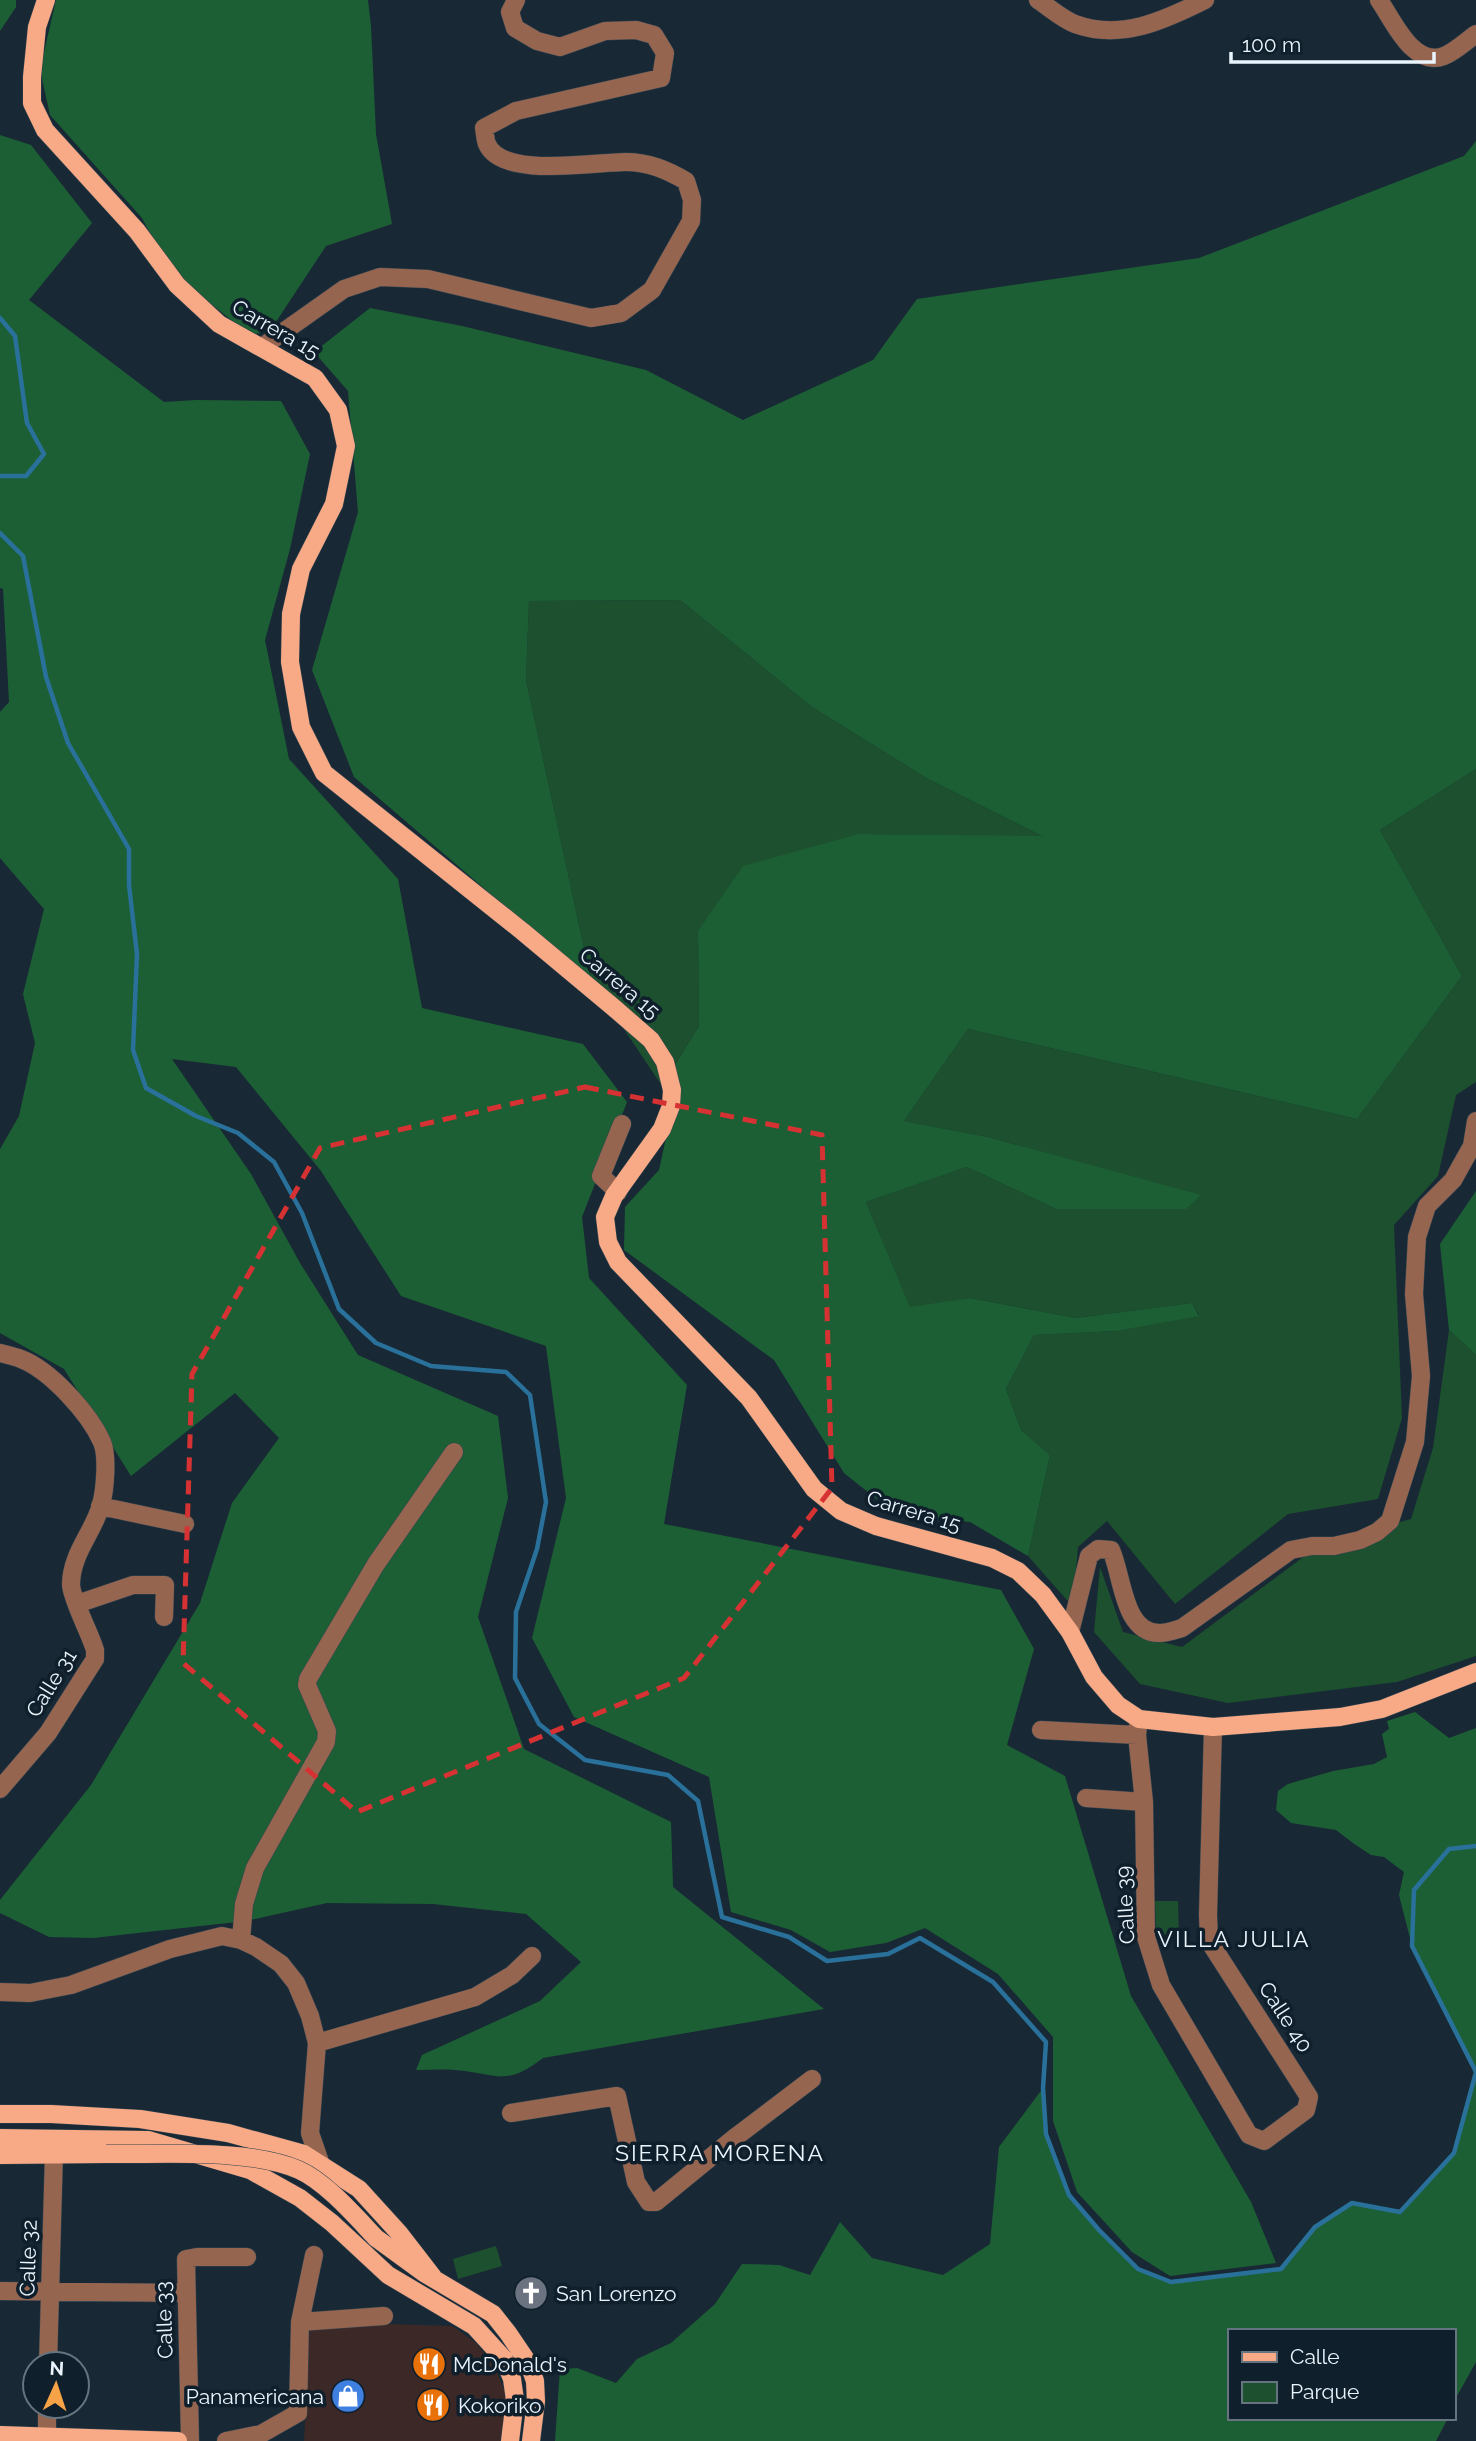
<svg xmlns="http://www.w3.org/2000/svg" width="1476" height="2441" viewBox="0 0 1476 2441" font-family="Raleway,sans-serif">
	<rect width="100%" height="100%" fill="#182935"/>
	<path fill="#3c2927" d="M386 2324 452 2326 475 2342 493 2364 505 2391 506 2416 500 2441H304L310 2325Z"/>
	<path fill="#1c502e" d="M680 600 812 707 928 779 1044 837 859 834 698 931 699 1026 662 1086 591 980 526 680 529 601Z
		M1476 769V1082L1456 1095 1438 1176 1394 1225 1402 1418 1378 1499 1288 1514 1175 1604 1107 1521 1078 1547 1073 1607 1028 1556 1050 1455 1021 1430 1006 1389 1034 1335 1117 1331 1199 1315 1192 1303 1076 1318 970 1298 910 1308 866 1202 967 1167 1056 1209 1200 1196 988 1137 904 1121 968 1029 1357 1119 1462 976 1380 830Z
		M1449 1330 1476 1355V1656L1397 1682 1228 1703 1140 1684 1094 1632 1100 1567 1123 1632 1182 1647 1322 1543 1411 1519 1433 1448Z
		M1155 1901H1178L1179 1935H1156Z
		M496 2246 502 2266 458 2279 453 2259Z"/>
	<path fill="#1d5f35" d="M0 0H16V7L0 31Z
		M56 0H368L371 26 376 134 392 224 326 246 270 331 250 335 170 271 142 218 50 115 40 70Z
		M0 135 31 145 92 223 29 300 164 402 196 400 281 401 310 454 290 549 265 640 289 759 398 879 422 1008 583 1044 627 1102 582 1217 589 1278 687 1385 664 1524 1001 1590 1034 1649 1007 1745 1065 1776 1131 1996 1251 2202 1276 2263 1170 2276 1132 2252 1077 2192 1053 2121V2037L998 1974 925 1928 886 1943 830 1952 791 1930 731 1912 709 1777 574 1717 532 1638 566 1498 546 1346 401 1296 321 1171 236 1067 172 1059 251 1174 300 1263 358 1355 498 1416 508 1498 478 1617 524 1749 671 1822 673 1887 824 2009 543 2058C504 2088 497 2073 455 2070 442 2069 429 2070 416 2070L422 2055 540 2001 581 1962 526 1914 433 1904 327 1903 246 1921 93 1938 49 1937 0 1913V1900L91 1785 200 1603 232 1503 279 1438 235 1393 131 1476 64 1369 0 1333V1149L19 1116 35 1043 23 994 44 909 0 858V712L9 702 3 589 0 588Z
		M1476 141V769L1380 830 1462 976 1357 1119 968 1029 904 1121 988 1137 1201 1195 1186 1209H1056L967 1167 866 1202 910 1307 970 1298 1076 1318 1192 1303 1199 1316 1117 1331 1034 1335 1006 1389 1021 1430 1050 1455 1028 1556 970 1522 893 1512 844 1473 774 1360 624 1250 625 1207 659 1170 669 1124 662 1086 699 1026 698 931 743 866 859 834 1042 836 928 779 812 707 680 600 529 601 526 680 591 980 354 777 312 670 358 512 348 391 314 352 370 308 462 326 646 370 743 420 873 360 917 299 1199 258 1464 156Z
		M1476 1191V1355L1449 1330 1440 1244Z
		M1415 1712 1449 1738 1476 1728V2362L1453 2403V2331H1229V2418H1448L1436 2441H555L560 2369 577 2368 616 2383 637 2359 671 2343 715 2304 742 2264 779 2265 810 2275 840 2222 872 2258 943 2275 990 2244 999 2147 1043 2088 1046 2134 1069 2195 1099 2231 1138 2269 1171 2282 1281 2269 1315 2227 1352 2203 1401 2212 1454 2153 1475 2072 1412 1946 1399 1895 1404 1872 1384 1857 1371 1855 1353 1843 1336 1830 1291 1823 1276 1810 1278 1791 1288 1784 1333 1771 1374 1764 1387 1757 1382 1734 1389 1729 1387 1721Z"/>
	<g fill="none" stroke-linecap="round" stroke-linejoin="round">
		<path stroke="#29719a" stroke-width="4.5" d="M0 318 15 336 27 423 44 454 26 476H0
			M0 533 23 556 46 677 68 743 129 849V885L137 954 133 1050 146 1088 196 1116 238 1133 274 1162 302 1213 339 1309 376 1343 431 1366 506 1372 530 1395 546 1502 537 1549 516 1612 515 1678 539 1724 585 1760 668 1775 698 1801 722 1917 789 1937 827 1961 888 1954 920 1938 993 1982 1046 2042 1043 2088 1046 2134 1069 2195 1099 2230 1138 2269 1171 2282 1281 2269 1315 2227 1352 2203 1400 2212 1454 2153 1476 2072 1412 1946 1414 1890 1449 1849 1476 1846"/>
		<g stroke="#354551" stroke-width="19">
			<path id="minor" d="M1038 0C1050 8 1062 19 1075 24 1121 41 1165 20 1205 0
				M1379 0C1393 20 1413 68 1444 56 1456 51 1466 41 1476 34
				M262 347 344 289 380 277 428 279 591 318 621 313 652 290 691 221 692 200 686 181C667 170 649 162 625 162 595 162 502 179 487 144 485 139 485 132 484 128L516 111 661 78 665 53 654 35 636 30 605 31 560 47 537 41 515 28 510 12 516 0
				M618 1192 601 1176 622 1124
				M0 1353C7 1355 14 1356 21 1359 50 1370 89 1413 102 1442 108 1456 105 1490 101 1505 93 1533 71 1554 71 1585 72 1600 90 1633 95 1650V1659L48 1733 0 1789
				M100 1506 185 1524
				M77 1604 133 1585H165L164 1617
				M1070 1632 1089 1556 1098 1549 1111 1550C1123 1576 1123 1634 1160 1633 1167 1633 1175 1630 1182 1628L1291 1550 1312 1546H1334L1360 1540 1377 1532 1390 1521 1415 1442 1421 1376 1414 1294 1417 1237 1427 1206 1453 1180 1472 1146 1476 1121
				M1139 1719 1137 1735 1144 1802 1146 1937 1161 1985 1249 2135 1264 2141 1306 2110 1309 2097 1209 1941 1208 1915 1213 1727
				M1041 1730 1137 1735
				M1086 1798 1144 1802
				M241 1940 244 1904 255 1868 326 1742 327 1731 307 1685 308 1679 376 1564 454 1452
				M0 1992 30 1993 71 1985 170 1949 222 1936 241 1940 256 1947 281 1964 296 1983 310 2016 317 2043 310 2133 320 2162
				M317 2043 475 1997 512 1975 532 1956
				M511 2113 617 2096 636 2182 649 2202H656L733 2139 812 2079
				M0 2291 185 2293
				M300 2322 384 2316
				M48 2364 54 2153
				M47 2441V2406
				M190 2441 186 2259 197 2257H247
				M226 2441 261 2434 298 2413 300 2322 314 2255"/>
		</g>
		<g stroke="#354551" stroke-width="19">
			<path id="major" d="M46 0 37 27 32 77V103L45 130 137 231 177 285 219 324 315 378 338 410 346 446 334 504 301 569 291 614 290 662 301 727 324 773 522 931 613 1007 651 1040 665 1062 672 1090 671 1106 662 1129 614 1196 605 1217 608 1242 618 1262 749 1398 814 1489 841 1511 876 1526 992 1558 1018 1571 1043 1595 1070 1632 1094 1677 1118 1705 1139 1719 1213 1727 1340 1717 1382 1709 1476 1672
				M0 2114H51L140 2119 228 2133 304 2154 359 2189 399 2233 433 2277
				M0 2138 148 2140 250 2170 300 2198 332 2223 388 2275 474 2326 504 2359 512 2379 515 2400 510 2441
				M0 2155 106 2154
				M376 2238 424 2273 493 2314 508 2333 529 2364 535 2381 536 2401 531 2441
				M0 2435 178 2441"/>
		</g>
		<use href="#minor" stroke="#956550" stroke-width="18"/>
		<use href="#major" stroke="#f8a985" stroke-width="18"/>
		<g stroke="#354551" stroke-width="19" stroke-linecap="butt">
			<path id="major-bridge" d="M106 2154C162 2155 249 2148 299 2170 326 2182 356 2217 376 2238"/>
		</g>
		<use href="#major-bridge" stroke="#f8a985" stroke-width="18"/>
	</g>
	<path fill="none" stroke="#d73233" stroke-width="5" stroke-dasharray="14 9" stroke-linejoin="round" d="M585 1087 822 1135 832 1488 684 1678 357 1812 183 1663 192 1374 320 1148Z"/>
	<defs>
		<g id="church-disc" transform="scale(1.75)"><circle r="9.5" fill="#6b7280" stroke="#0f1f2b"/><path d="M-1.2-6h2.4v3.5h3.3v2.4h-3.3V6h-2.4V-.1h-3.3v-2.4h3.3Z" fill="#fff"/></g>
		<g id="restaurant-disc" transform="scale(1.75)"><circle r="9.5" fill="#e8710a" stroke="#0f1f2b"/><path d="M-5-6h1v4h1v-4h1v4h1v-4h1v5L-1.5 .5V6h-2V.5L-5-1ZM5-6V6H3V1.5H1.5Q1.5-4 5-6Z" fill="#fff"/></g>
		<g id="shop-disc" transform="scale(1.75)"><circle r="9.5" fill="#3f7fe0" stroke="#0f1f2b"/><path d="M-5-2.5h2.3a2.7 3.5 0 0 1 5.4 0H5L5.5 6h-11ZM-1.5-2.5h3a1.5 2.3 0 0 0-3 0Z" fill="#fff"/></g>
	</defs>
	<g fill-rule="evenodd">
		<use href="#church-disc" x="531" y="2293"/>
		<use href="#restaurant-disc" x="429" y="2364"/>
		<use href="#shop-disc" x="348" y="2396"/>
		<use href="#restaurant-disc" x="433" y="2405"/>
	</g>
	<g text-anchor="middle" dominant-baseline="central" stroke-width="7" stroke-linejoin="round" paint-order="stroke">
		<g font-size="21" fill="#e9f4fd" stroke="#0f1f2b">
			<text transform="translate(276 329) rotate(30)">Carrera 15</text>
			<text transform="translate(620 983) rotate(40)">Carrera 15</text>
			<text transform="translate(914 1511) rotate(17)">Carrera 15</text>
			<text transform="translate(51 1683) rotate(-58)">Calle 31</text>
			<text transform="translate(1125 1905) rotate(-93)">Calle 39</text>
			<text transform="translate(1286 2017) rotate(57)">Calle 40</text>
			<text transform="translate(28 2258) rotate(-88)">Calle 32</text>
			<text transform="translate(164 2320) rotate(-92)">Calle 33</text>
		</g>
		<g font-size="21" fill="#e9f4fd" stroke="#0f1f2b" text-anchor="start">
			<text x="556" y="2293">San Lorenzo</text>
			<text x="453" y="2364">McDonald's</text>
			<text x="324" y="2396" text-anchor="end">Panamericana</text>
			<text x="458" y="2405">Kokoriko</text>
		</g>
		<g font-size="23" letter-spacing="2" fill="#e9f4fd" stroke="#0f1f2b">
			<text x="1234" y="1938">VILLA JULIA</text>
			<text x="720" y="2152">SIERRA MORENA</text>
		</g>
	</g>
	<rect x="1228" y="2329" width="228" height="91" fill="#0f1f2b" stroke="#66747f" stroke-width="2"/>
	<rect x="1242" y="2352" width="35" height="10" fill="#f8a985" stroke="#66747f" stroke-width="2"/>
	<text x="1290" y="2364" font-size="21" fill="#e9f4fd">Calle</text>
	<rect x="1242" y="2382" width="35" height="21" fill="#1c502e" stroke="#66747f" stroke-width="2"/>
	<text x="1290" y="2399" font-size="21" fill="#e9f4fd">Parque</text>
	<g transform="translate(56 2385) rotate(3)"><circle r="33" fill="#0f1f2b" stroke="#66747f" stroke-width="2"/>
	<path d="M0-5L12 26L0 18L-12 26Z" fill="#f6a247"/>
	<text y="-10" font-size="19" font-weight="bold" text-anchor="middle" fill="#e9f4fd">N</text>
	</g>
	<path d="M1231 52v10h203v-10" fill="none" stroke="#e9f4fd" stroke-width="3.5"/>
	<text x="1242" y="52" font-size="21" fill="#e9f4fd" stroke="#0f1f2b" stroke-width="5" paint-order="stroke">100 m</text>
</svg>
